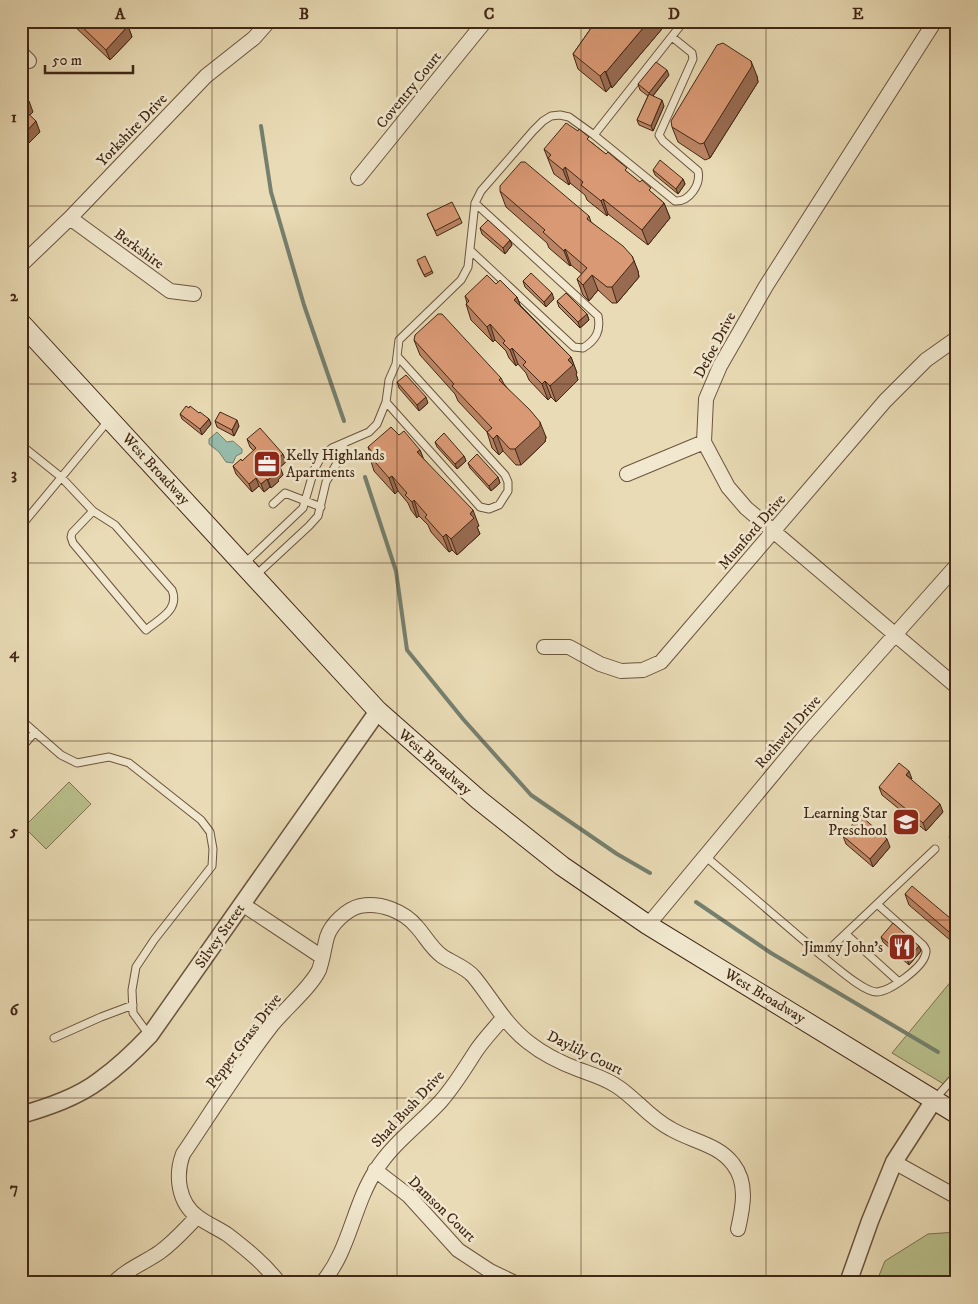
<svg xmlns="http://www.w3.org/2000/svg" width="978" height="1304" viewBox="0 0 978 1304" font-family="'IM FELL DW Pica',serif">
	<rect width="100%" height="100%" fill="#e9dbb5"/>
	<filter id="stains"><feTurbulence type="fractalNoise" baseFrequency=".004" numOctaves="4"/><feColorMatrix values="0 0 0 0 .2 0 0 0 0 .09 0 0 0 0 .02 0 0 0 .5 -.17"/></filter>
	<radialGradient id="worn" r=".72"><stop offset=".6" stop-color="#630" stop-opacity="0"/><stop offset="1" stop-color="#630" stop-opacity=".3"/></radialGradient>
	<path fill="#b9c08c" stroke="#7d7450" d="M69 782 91 804 46 849 24 827Z
		M957 974V1092L892 1053Z
		M957 1232V1283H876L885 1261 928 1234Z"/>
	<path fill="#97bbab" stroke="#75806f" d="M217 432 227 442 233 441 242 449V453L236 456 233 463 226 462 219 452 209 444V439Z"/>
	<g fill="none" stroke-linecap="round" stroke-linejoin="round">
		<path stroke="#75806f" stroke-width="4" d="M261 126 271 192 304 305 344 421
			M365 477 396 571 407 650 463 719 531 795 617 854 650 873
			M696 902 771 953 938 1052
			M949 1283 957 1262"/>
		<g stroke="#6b543d" stroke-width="9">
			<path id="service" d="M594 135 675 201C689 202 701 185 698 171L663 141 659 135 693 59 692 53 672 37
				M470 250 574 347 583 348C596 340 601 331 598 316L475 203
				M386 402 480 507 489 509 499 505 508 491V482L505 475 397 356
				M21 445 61 477 93 511 115 525 172 590C180 610 159 619 146 630L73 543 71 537 72 533 93 511
				M273 504 285 493 321 507
				M21 526 108 421
				M244 564 303 508 314 470 321 457 332 448 369 432 377 424 386 402 389 380 396 364 399 340 461 280 468 267 475 203 481 191 533 131 543 121 551 116 560 115 569 117 594 135 684 21
				M255 576 309 526 318 516 326 482 337 463 344 444
				M21 720 61 755 77 763 109 757 129 763 201 820 210 832 213 849 212 866 154 940 136 967 132 990 133 1013 149 1035
				M21 748 35 732
				M705 856 822 956 935 849
				M846 934 899 982
				M822 956C834 965 863 992 877 992 891 991 921 968 925 956 927 951 926 949 923 945L877 904
				M54 1038 101 1017 133 1005
				M934 1100 957 1074"/>
		</g>
		<g stroke="#6b543d" stroke-width="16">
			<path id="minor" d="M935 21 766 286 720 366 706 399 704 442 728 487 746 508 957 687
				M21 53 29 61
				M358 178 482 25 483 21
				M70 218 170 291 194 294
				M21 265 70 218 206 76 254 38 269 21
				M627 474 704 442
				M544 647H569L600 664 621 671 643 670 661 662 885 401 926 360 957 338
				M242 904 322 957
				M648 925 804 737 957 565
				M894 1162 957 1197
				M375 1170 409 1196 458 1250 490 1271 515 1283
				M114 1283C125 1270 146 1262 160 1252 174 1242 185 1229 197 1217
				M279 1283C265 1264 246 1249 228 1235 218 1228 207 1224 198 1217 178 1203 175 1175 183 1154 212 1111 240 1066 272 1025 285 1009 311 987 319 970 323 959 324 948 327 937 331 924 347 909 360 906 380 902 404 911 417 927 426 937 431 948 442 956 452 963 466 967 474 977 492 999 504 1023 528 1042 543 1054 561 1063 580 1070 591 1074 604 1078 615 1085 635 1097 649 1118 671 1129 691 1141 718 1144 733 1164 748 1183 743 1207 738 1229
				M322 1283C350 1250 353 1205 376 1170 393 1143 420 1124 441 1101 455 1085 465 1068 476 1051 484 1039 494 1029 503 1018"/>
		</g>
		<g stroke="#6b543d" stroke-width="19">
			<path id="tertiary" d="M21 1115C48 1107 78 1097 100 1080 118 1067 134 1052 150 1035L378 711
				M848 1283 870 1221 894 1162 934 1100"/>
		</g>
		<g stroke="#412715" stroke-width="21">
			<path id="secondary" d="M21 323 378 711 479 800 562 866 648 925 957 1114"/>
		</g>
		<use href="#service" stroke="#f1e8cf" stroke-width="7"/>
		<use href="#minor" stroke="#f1e8cf" stroke-width="14"/>
		<use href="#tertiary" stroke="#f1e8cf" stroke-width="16"/>
		<use href="#secondary" stroke="#f1e8cf" stroke-width="19"/>
	</g>
	<path fill="#bb8464" stroke="#412715" d="M71 21H123L128 26 132 37 110 60 71 23Z
		M596 21H666L667 23 612 88 611 86 606 92 578 69 573 54Z
		M669 75 653 96 664 106 653 131 639 125 637 120 648 96 640 90 638 84Z
		M757 76 758 82 710 158 705 160 678 142 672 127Z
		M591 142 664 203 670 218 648 245 608 214 607 216 587 200 585 195 570 183 569 185 554 174 544 149Z
		M653 170 683 179 685 184 678 194 655 175Z
		M500 191 589 216 591 222 632 256 638 271 639 277 617 303H612L598 290 589 301 583 295 577 279 582 274 571 265 570 266 549 248 547 243 506 207Z
		M427 214 460 218 462 223 437 236Z
		M480 228 510 240 512 245 505 254 482 234Z
		M418 263 432 271 433 273 425 277Z
		M523 281 554 299 546 307 525 287Z
		M496 284 517 297 520 305 571 357 577 373 576 374 578 380 556 402 551 397 548 400 529 380 526 373 518 364 516 366 509 358 506 351 495 340 493 342 471 320 466 304 467 303 465 296Z
		M557 301 587 314 589 320 580 328 559 307Z
		M414 340 501 378 504 384 546 437 545 442 521 465H516L503 451 499 455 492 448 487 432 458 401 455 394 420 355Z
		M397 382 428 403 419 411 399 388Z
		M189 408 209 419 211 424 202 435 182 419 180 414Z
		M215 421 239 426 234 436 217 427Z
		M399 435 420 450 423 458 479 526 477 527 480 534 457 555 452 550 449 552 431 532 428 525 419 516 417 518 411 510 408 503 398 491 395 494 374 471 369 455 370 453 368 447Z
		M247 439 286 462 280 467 283 475 278 480 279 481 271 488 270 487 264 492 259 486 252 492 236 474 233 466 242 461 254 451 250 447Z
		M435 442 464 456 466 461 457 469 437 447Z
		M468 463 498 477 500 483 491 491 470 468Z
		M912 780 943 812 926 831 882 795 879 787Z
		M957 828V850L953 847 949 837Z
		M843 836 890 847 873 867 846 844Z
		M905 894 950 918 957 911V946L909 905Z
		M881 937 921 951 909 965 883 942Z"/>
	<path fill="#986b51" stroke="#412715" d="M649 21H666L667 23 612 88 606 72Z
		M128 26 132 37 110 60 106 50Z
		M751 61 757 76 758 82 710 158 704 143Z
		M667 70 669 75 651 98 649 93Z
		M605 71 611 86 606 92 600 76Z
		M662 100 664 106 653 131 651 126Z
		M29 101 33 112 26 119 22 108Z
		M36 121 40 132 21 151V137Z
		M565 167 570 183 569 185 563 170Z
		M683 179 685 184 678 194 676 189Z
		M603 199 608 214 607 216 601 201Z
		M664 203 670 218 648 245 642 230Z
		M510 240 512 245 505 254 503 248Z
		M565 249 571 265 570 266 564 251Z
		M632 256 638 271 639 277 617 303 612 287Z
		M592 275 598 290 589 301 583 285Z
		M552 293 554 299 546 307 544 302Z
		M517 297 523 313 514 300Z
		M587 314 589 320 580 328 578 322Z
		M490 324 495 340 493 342 487 327Z
		M512 348 518 364 516 366 510 350Z
		M571 357 577 373 576 374 578 380 556 402 550 386 568 360Z
		M545 381 551 397 548 400 542 384Z
		M426 397 428 403 419 411 417 405Z
		M209 419 211 424 202 435 200 429Z
		M237 420 239 426 234 436 232 430Z
		M540 422 546 437 545 442 521 465 515 449Z
		M497 435 503 451 499 455 493 439Z
		M420 450 426 465 417 452Z
		M283 454 286 462 278 469 275 461Z
		M464 456 466 461 457 469 455 464Z
		M280 467 283 475 278 480 279 481 271 488 268 480 275 472Z
		M392 476 398 491 395 494 389 478Z
		M498 477 500 483 491 491 489 486Z
		M256 478 259 486 252 492 249 484Z
		M267 479 270 487 264 492 261 484Z
		M414 500 419 516 417 518 412 502Z
		M473 510 479 526 477 527 480 534 457 555 451 539 470 514Z
		M446 534 452 550 449 552 443 537Z
		M909 771 912 779 906 775Z
		M940 804 943 812 926 831 923 823Z
		M887 839 890 847 873 867 870 859Z
		M919 946 921 951 909 965 907 959Z"/>
	<path fill="#d99974" stroke="#412715" d="M76 21H123L128 26 106 50Z
		M596 21H649L606 72 605 71 600 76 573 54Z
		M723 43 751 61 752 66 704 143 700 144 672 127 671 121 717 45Z
		M656 62 667 70 649 93 638 84Z
		M21 94 29 101 22 108 36 121 21 137Z
		M649 94 662 100 651 126 637 120Z
		M566 123 578 131 579 129 589 137 587 139 606 154 608 152 616 159 627 168 625 170 640 182 642 180 651 188 649 190 664 203 642 230 603 199 601 201 581 185 583 182 565 167 563 170 548 158 551 155 544 149Z
		M660 160 683 179 676 189 653 170Z
		M521 162H525L589 216 587 219 623 246 632 256 634 261 612 287H607L592 275 583 285 577 279 587 268 565 249 564 251 543 232 545 230 500 191V186Z
		M452 202 460 218 435 231 427 214Z
		M488 220 510 240 503 248 480 228Z
		M425 256 432 271 424 275 417 260Z
		M531 273 552 293 544 302 523 281Z
		M487 275 496 284 500 280 517 297 514 300 571 357 568 360 573 365 550 386 545 381 542 384 523 365 526 362 512 348 510 350 503 343 505 341 490 324 487 327 466 304 469 301 465 296Z
		M566 293 587 314 578 322 557 301Z
		M438 314H442L501 378 499 380 530 410 540 422V426L515 449H510L497 435 493 439 487 432 492 428 452 386 454 384 414 340 415 335Z
		M406 375 426 397 417 405 397 382Z
		M186 406 189 408 190 406 199 413 200 412 209 419 200 429 180 414Z
		M220 412 237 420 232 430 215 421Z
		M391 427 399 435 404 431 420 450 417 452 473 510 470 514 474 518 451 539 446 534 443 537 425 517 427 515 414 500 412 502 405 495 407 493 392 476 389 478 369 455 372 452 368 447Z
		M260 428 283 454 275 461 280 467 275 472 276 473 268 480 267 479 261 484 256 478 249 484 233 466 241 459 242 461 256 448 247 439Z
		M444 433 464 456 455 464 435 442Z
		M477 454 498 477 489 486 468 463Z
		M899 763 909 771 906 775 940 804 923 823 879 787Z
		M860 815 887 839 870 859 843 836Z
		M957 828V843L949 837Z
		M912 886 950 918 957 911V937L956 938 905 894Z
		M893 923 919 946 907 959 881 937Z"/>
	<path fill="none" stroke="#412715" stroke-width="1" stroke-opacity="0.55" d="M212 21V1283M397 21V1283M581 21V1283M766 21V1283M21 206H957M21 384H957M21 563H957M21 741H957M21 920H957M21 1098H957"/>
	<defs>
		<g id="office-square" transform="scale(1.4375)"><rect x="-9" y="-9" width="18" height="18" rx="4" fill="#8f2418" stroke="#f1e8cf"/><path d="M-6-3h4V-5.5h4V-3h4V5H-6ZM-1-4.5V-3h2v-1.5ZM-6 0V1H6V0Z" fill="#fff"/></g>
		<g id="school-square" transform="scale(1.4375)"><rect x="-9" y="-9" width="18" height="18" rx="4" fill="#8f2418" stroke="#f1e8cf"/><path d="M0-5L7-2L0 1L-7-2ZM-4 1L0 2.5L4 1V4Q0 6-4 4Z" fill="#fff"/></g>
		<g id="restaurant-square" transform="scale(1.4375)"><rect x="-9" y="-9" width="18" height="18" rx="4" fill="#8f2418" stroke="#f1e8cf"/><path d="M-5-6h1v4h1v-4h1v4h1v-4h1v5L-1.5 .5V6h-2V.5L-5-1ZM5-6V6H3V1.5H1.5Q1.5-4 5-6Z" fill="#fff"/></g>
	</defs>
	<g fill-rule="evenodd">
		<use href="#office-square" x="267" y="464"/>
		<use href="#school-square" x="906" y="822"/>
		<use href="#restaurant-square" x="902" y="947"/>
	</g>
	<g text-anchor="middle" dominant-baseline="central" stroke-width="5" stroke-linejoin="round" paint-order="stroke">
		<g font-size="15" fill="#412715" stroke="#f1e8cf">
			<text transform="translate(409 90) rotate(-51)">Coventry Court</text>
			<text transform="translate(132 130) rotate(-46)">Yorkshire Drive</text>
			<text transform="translate(139 249) rotate(36)">Berkshire</text>
			<text transform="translate(715 345) rotate(-62)">Defoe Drive</text>
			<text transform="translate(156 469) rotate(47)">West Broadway</text>
			<text transform="translate(752 532) rotate(-49)">Mumford Drive</text>
			<text transform="translate(788 732) rotate(-49)">Rothwell Drive</text>
			<text transform="translate(435 762) rotate(41)">West Broadway</text>
			<text transform="translate(220 936) rotate(-55)">Silvey Street</text>
			<text transform="translate(765 996) rotate(31)">West Broadway</text>
			<text transform="translate(244 1041) rotate(-53)">Pepper Grass Drive</text>
			<text transform="translate(585 1053) rotate(26)">Daylily Court</text>
			<text transform="translate(408 1109) rotate(-47)">Shad Bush Drive</text>
			<text transform="translate(442 1209) rotate(44)">Damson Court</text>
		</g>
		<g font-size="15" fill="#412715" stroke="#f1e8cf" text-anchor="end">
			<text x="286" y="455" text-anchor="start">Kelly Highlands<tspan x="286" dy="17">Apartments</tspan></text>
			<text x="887" y="813">Learning Star<tspan x="887" dy="17">Preschool</tspan></text>
			<text x="883" y="947">Jimmy John's</text>
		</g>
	</g>
	<rect width="978" height="1304" fill="none" stroke="#e9dbb5" stroke-width="55"/>
	<path d="M45 65v8h88v-8" fill="none" stroke="#412715" stroke-width="2.5"/>
	<text x="52" y="65" font-size="15" fill="#412715" stroke="#f1e8cf" stroke-width="4" paint-order="stroke">50 m</text>
	<rect x="28" y="28" width="922" height="1248" fill="none" stroke="#412715" stroke-width="2"/>
	<g font-size="16" text-anchor="middle" font-weight="bold" fill="#412715">
		<text x="120" y="19">A</text>
		<text x="304" y="19">B</text>
		<text x="489" y="19">C</text>
		<text x="674" y="19">D</text>
		<text x="858" y="19">E</text>
		<text x="14" y="122">1</text>
		<text x="14" y="301">2</text>
		<text x="14" y="479">3</text>
		<text x="14" y="658">4</text>
		<text x="14" y="836">5</text>
		<text x="14" y="1015">6</text>
		<text x="14" y="1193">7</text>
	</g>
	<rect width="100%" height="100%" filter="url(#stains)"/>
	<rect width="100%" height="100%" fill="url(#worn)"/>
</svg>
